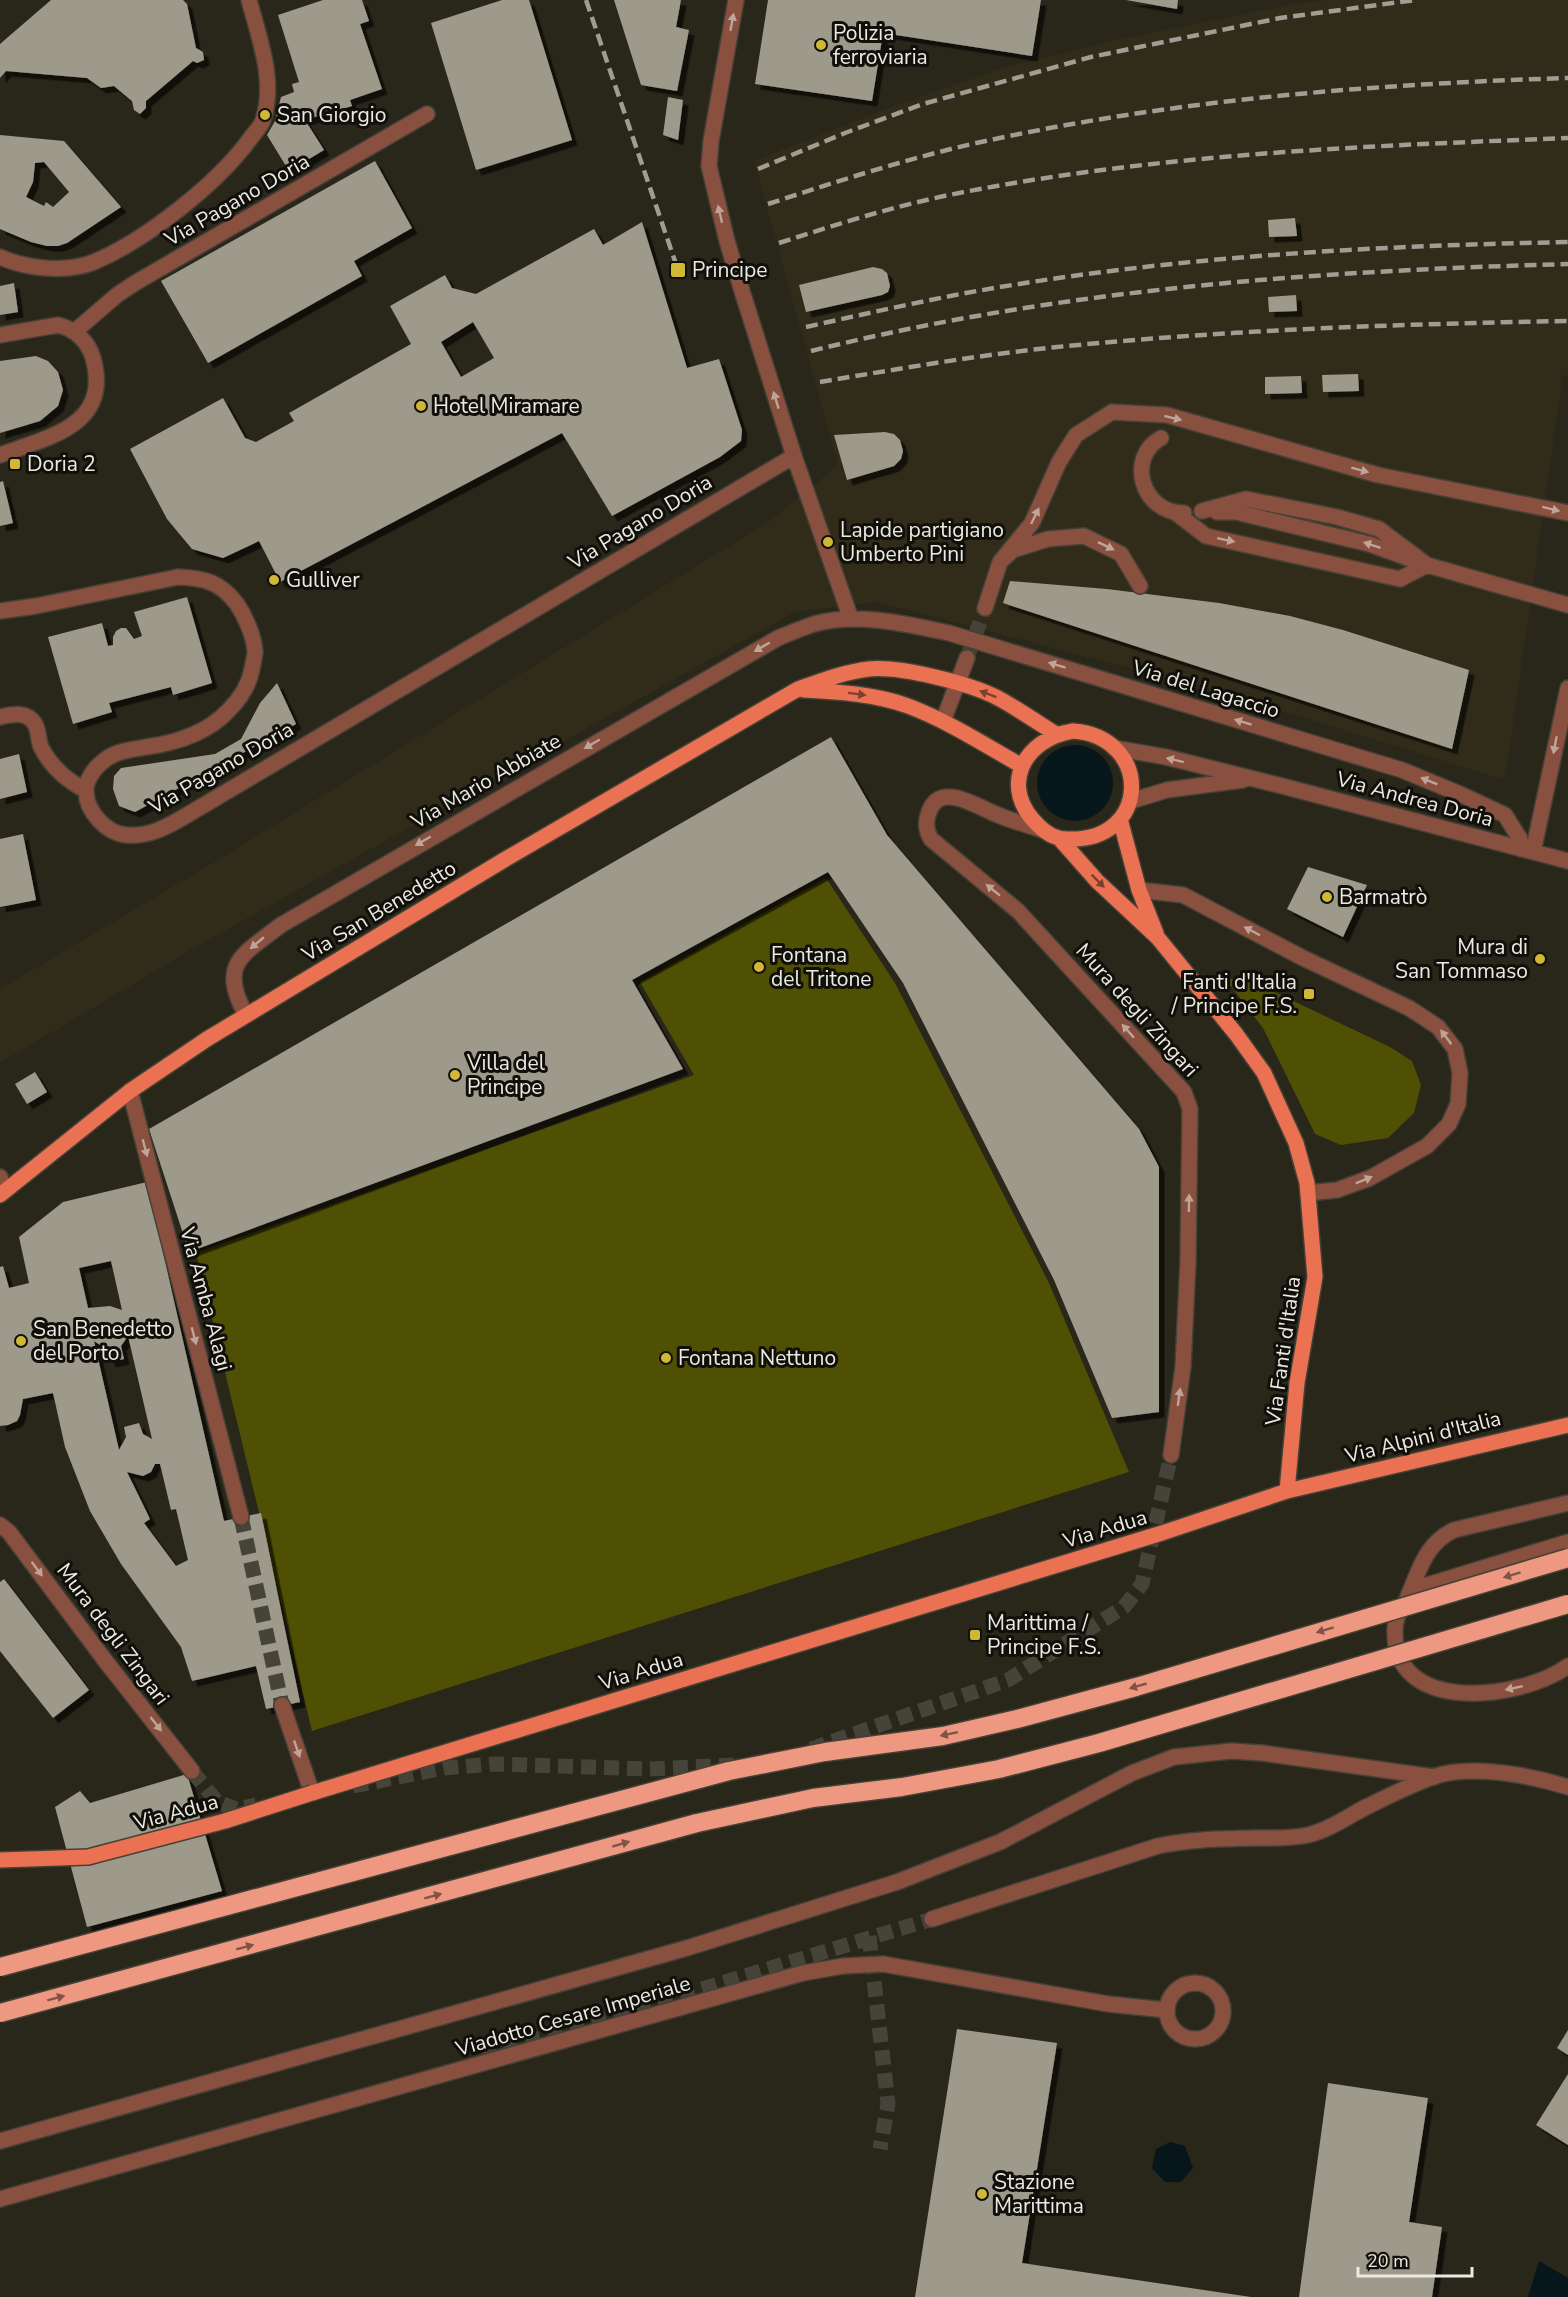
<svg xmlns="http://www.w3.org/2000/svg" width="1568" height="2297" viewBox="0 0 1568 2297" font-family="'Nunito Sans',sans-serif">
	<defs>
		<filter id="shadow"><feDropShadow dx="5.5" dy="5.5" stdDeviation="0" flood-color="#0009"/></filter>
	</defs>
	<rect width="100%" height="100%" fill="#29261a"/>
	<path fill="#302c19" d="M1328 0H1568V375H1563L1505 780 1211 689 876 602 795 612 201 944 0 1063V989L211 864 770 521 838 465 754 161 891 107 1003 68 1121 39 1293 4Z"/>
	<path fill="#505004" d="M826 878 895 983 1049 1283 1129 1472 312 1731 196 1253 694 1075 640 982Z
		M1243 977 1390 1047 1412 1061 1421 1085 1414 1113 1388 1138 1341 1145 1315 1134 1263 1028 1226 980Z"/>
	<path fill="#06161b" d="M1037 783a38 38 0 1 1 76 0a38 38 0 1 1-76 0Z
		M1170 2142 1185 2146 1193 2168 1181 2182H1165L1152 2168 1156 2149Z
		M1539 2261 1568 2278V2297H1528Z"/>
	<path fill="#9d9a8b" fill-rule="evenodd" filter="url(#shadow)" d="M51 0H183L187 4 196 48 203 52 204 60 197 63 193 61 146 101V108L140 114 134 110 132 101 114 86 101 88 87 78 6 71 0 78V44Z
		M323 0H362L369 21 360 24 382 89 350 100 352 106 305 120 324 150 289 171 267 135 275 121 281 97 294 92 292 84 299 82 278 15Z
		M502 0H529L572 140 476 170 431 23Z
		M614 0H681L676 27 689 30 677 91 641 85Z
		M768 0H1041L1032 56 883 33 872 101 755 84Z
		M1126 0H1178L1177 9Z
		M668 97 683 100 678 140 663 135Z
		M0 135 64 141 121 207 67 243 58 246H47L31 242 0 229ZM44 162 69 192 53 207 46 202 44 206 26 197 33 182 35 163Z
		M375 161 412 228 354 261 362 276 208 363 161 281Z
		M1295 218 1297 236 1269 237 1268 220Z
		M642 222 687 368 719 359 742 430 741 441 720 457 612 516 562 433 280 582 259 541 223 558 192 549 167 519 130 449 223 398 245 438 256 442 294 421 289 413 411 344 390 306 445 275 452 288 476 294 594 229 603 245ZM473 322 494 358 461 377 441 342Z
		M873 267 882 269 887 273 890 286 888 292 882 295 806 312 799 285Z
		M14 283 18 312 0 315V286Z
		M1296 295 1297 311 1269 312 1268 297Z
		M36 356 48 361 58 372 63 390 58 406 40 421 0 433V361Z
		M1358 374 1359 391 1323 392 1322 375Z
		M1301 376 1302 393 1265 394V377Z
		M885 432 894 434 900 440 903 451 901 459 894 466 847 480 834 435Z
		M3 481 13 523 0 526V482Z
		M1010 581 1107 589 1219 603 1290 616 1343 630 1469 670 1452 749 1003 603Z
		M187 597 212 683 173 695 171 687 109 703 112 712 73 724 48 637 102 623 108 646 113 645V637L116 631 121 628H126L134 639 142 636 134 612Z
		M277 683 296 724 135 812 119 806 113 789 114 776 121 768 215 754 241 739 260 703Z
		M831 737 887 835 1139 1129 1159 1167V1412L1112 1418 1054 1280 903 983 828 872 632 980 683 1069 189 1252 149 1129Z
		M19 754 27 792 0 799V759Z
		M23 834 36 900 0 907V839Z
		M1308 867 1367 885 1343 937 1287 909Z
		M35 1072 47 1092 27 1104 15 1084Z
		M147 1182 224 1521 261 1513 300 1702 266 1709 256 1666 192 1681 181 1647 121 1564 90 1511 65 1447 53 1393 23 1399 20 1415 17 1421 8 1425 0 1426V1267L3 1266 9 1288 29 1283 19 1237 63 1202ZM111 1261 122 1310 110 1306 88 1308 79 1268ZM128 1336 152 1439 143 1434 139 1423 124 1427 126 1437 119 1450 94 1341 106 1349 110 1362 124 1359 121 1346ZM155 1464H160L171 1510 176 1509 188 1560 176 1566 144 1523 150 1519 127 1472 143 1476 151 1472Z
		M4 1579 89 1690 53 1718 0 1651V1582Z
		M187 1774 222 1891 87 1927 55 1807 80 1791 90 1803Z
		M957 2029 1057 2043 1022 2263 1251 2297H915Z
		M1568 2030V2055L1557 2048Z
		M1568 2074V2145L1536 2125Z
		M1328 2083 1428 2098 1409 2222 1442 2227 1432 2297H1299Z"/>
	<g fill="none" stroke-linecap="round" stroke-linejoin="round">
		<path stroke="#464338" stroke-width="15" stroke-dasharray="15 8" stroke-linecap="butt" d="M967 658 985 608
			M241 1517 282 1705
			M811 1749 1008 1680 1124 1607 1142 1584 1171 1455
			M192 1771 217 1802 236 1809 256 1805
			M353 1786 444 1768 494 1764 649 1769 735 1765
			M869 1936 888 2104 880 2149
			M482 2056 932 1919"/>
		<g stroke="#444136" stroke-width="18">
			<path id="minor" d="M736 0 711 141 709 166 727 241 742 291 794 456 851 619
				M0 257C27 269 66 273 94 262 146 240 217 184 250 139 254 133 261 127 263 120 276 81 259 38 249 0
				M74 332 117 295 135 283 427 114
				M0 335 58 325C75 329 88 341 93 358 112 426 48 437 0 455
				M1161 438C1126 457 1141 513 1184 513
				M1217 512H1236L1369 544 1427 565 1568 605
				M1176 513 1206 536 1400 579 1427 565 1379 529 1337 517 1246 499 1202 511
				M1000 562 1032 523 1059 462 1076 435 1112 412 1167 415 1378 475 1568 513
				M985 608 1000 562 1013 550 1048 539 1084 536 1121 554 1140 586
				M0 611 36 606 178 577C205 578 220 582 237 604 245 616 254 636 255 651 255 656 253 663 252 669 249 686 240 699 228 711 206 734 176 743 146 747 129 750 113 751 100 764 93 770 85 782 86 792 87 812 106 833 126 835 147 837 165 828 182 818L794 456
				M0 717C12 714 27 711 35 724 39 731 38 740 41 747 51 767 66 780 85 790
				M943 721 967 658
				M1114 748 1166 757 1286 787 1568 861
				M1131 801 1167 790 1243 780
				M1042 830C1028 825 1012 821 998 815 979 808 940 780 929 812 925 822 926 831 931 839L1018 911 1184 1092 1190 1109 1188 1261 1183 1367 1171 1455
				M1533 852 1568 688
				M1139 890 1183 895 1303 958 1409 1008 1438 1027 1455 1049 1460 1073 1458 1104 1449 1124 1427 1146 1370 1178 1337 1190 1308 1193
				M246 1015C218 964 242 955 281 925L778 638C790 633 802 628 814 624 856 612 907 624 949 633L1402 770 1460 794 1505 815 1520 839V849
				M130 1091 241 1517
				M0 1177 5 1191
				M0 1525 9 1532 107 1663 192 1771
				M1568 1542 1424 1586C1408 1596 1396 1610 1395 1629 1391 1716 1521 1700 1568 1666
				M1408 1596C1420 1569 1425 1544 1454 1530L1568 1503
				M282 1705 312 1793
				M932 1919 1158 1846C1190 1839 1221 1839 1253 1838 1271 1838 1290 1839 1308 1835 1329 1830 1347 1817 1366 1807 1387 1797 1410 1785 1433 1777 1471 1764 1530 1775 1568 1787
				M1167 2011a28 28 0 1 1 56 0a28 28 0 1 1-56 0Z
				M0 2141 687 1948 897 1882 1000 1842 1132 1773 1174 1757 1231 1751 1262 1753 1434 1777
				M0 2199 803 1973 843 1966 883 1964 1108 2004 1166 2010"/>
		</g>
		<g stroke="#444136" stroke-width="18">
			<path id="major" d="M804 690C839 692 875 694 908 706 948 721 985 745 1022 766
				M1073 731C1153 737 1151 843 1067 839 1056 839 1046 833 1039 826 998 788 1023 739 1073 731Z
				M1120 819 1139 890 1156 933
				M1059 838 1097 881 1158 938 1236 1034 1264 1073 1296 1143 1307 1183 1315 1277 1297 1383 1287 1491
				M0 1195 130 1091 207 1039 504 860 798 689C821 681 844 672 869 669 900 666 969 683 998 698 1018 709 1037 722 1056 734
				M312 1793 1162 1533 1287 1491 1568 1425"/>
		</g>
		<use href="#minor" stroke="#894f3f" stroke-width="15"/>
		<use href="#major" stroke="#ea7253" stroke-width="15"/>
		<path stroke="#9f9d94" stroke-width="4.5" stroke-dasharray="12 6" stroke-linecap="butt" d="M586 0 678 270
			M758 169 845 133 923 104 1091 57 1280 18 1415 0
			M768 204C842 180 917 155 995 139 1183 99 1376 84 1568 78
			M779 243C835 225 891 207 949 195 1152 154 1362 146 1568 138
			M806 327C860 315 913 303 966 293 1164 257 1367 246 1568 242
			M811 351C1060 289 1313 271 1568 264
			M820 382C898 369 978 355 1057 347 1227 330 1397 324 1568 321"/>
		<g stroke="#444136" stroke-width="18" stroke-linecap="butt">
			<path id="major-bridge" d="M0 1860 88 1857 225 1821 312 1793"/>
		</g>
		<g stroke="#444136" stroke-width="21" stroke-linecap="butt">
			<path id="highway-bridge" d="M0 1967 729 1771 825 1752 943 1736 1017 1719 1136 1687 1568 1558
				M0 2013 697 1823 813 1798 902 1787 999 1769 1099 1743 1568 1604"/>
		</g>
		<use href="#major-bridge" stroke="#ea7253" stroke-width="15"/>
		<use href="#highway-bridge" stroke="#ee9881" stroke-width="18"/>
	</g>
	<defs><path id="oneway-solid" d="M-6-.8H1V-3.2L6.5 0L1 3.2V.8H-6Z" transform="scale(1.5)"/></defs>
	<g fill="#bfa499">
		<use href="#oneway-solid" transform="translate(732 22) rotate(-80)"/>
		<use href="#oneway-solid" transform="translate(720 214) rotate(-103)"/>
		<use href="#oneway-solid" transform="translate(776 400) rotate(-107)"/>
		<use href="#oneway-solid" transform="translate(1173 418) rotate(14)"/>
		<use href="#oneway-solid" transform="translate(1360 470) rotate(15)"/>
		<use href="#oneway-solid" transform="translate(1551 509) rotate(14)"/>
		<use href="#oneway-solid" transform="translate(1035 516) rotate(-64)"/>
		<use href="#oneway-solid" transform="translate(1226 540) rotate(12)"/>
		<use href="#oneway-solid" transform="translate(1372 545) rotate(-162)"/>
		<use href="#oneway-solid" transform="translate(1106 546) rotate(26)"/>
		<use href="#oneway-solid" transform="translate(762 647) rotate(150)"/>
		<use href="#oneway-solid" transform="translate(1057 665) rotate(-163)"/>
		<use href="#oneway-solid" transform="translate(1243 722) rotate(-163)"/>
		<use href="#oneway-solid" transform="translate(592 744) rotate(150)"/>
		<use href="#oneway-solid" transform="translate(1555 745) rotate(101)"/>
		<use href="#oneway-solid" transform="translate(1175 760) rotate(-166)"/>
		<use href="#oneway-solid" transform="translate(1429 781) rotate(-158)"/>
		<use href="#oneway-solid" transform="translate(423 841) rotate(150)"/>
		<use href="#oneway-solid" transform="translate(993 890) rotate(-141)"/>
		<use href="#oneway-solid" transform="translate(1252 931) rotate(-152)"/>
		<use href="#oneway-solid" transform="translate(257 943) rotate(140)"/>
		<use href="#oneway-solid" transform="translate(1128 1031) rotate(-132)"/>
		<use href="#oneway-solid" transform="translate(1446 1037) rotate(-127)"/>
		<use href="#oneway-solid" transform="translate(145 1148) rotate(75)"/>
		<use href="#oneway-solid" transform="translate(1364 1180) rotate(-22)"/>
		<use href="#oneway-solid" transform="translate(1189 1203) rotate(-89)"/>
		<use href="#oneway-solid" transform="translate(194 1336) rotate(75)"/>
		<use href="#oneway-solid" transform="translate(1179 1397) rotate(-82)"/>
		<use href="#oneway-solid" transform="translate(37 1569) rotate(53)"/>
		<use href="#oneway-solid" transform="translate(1514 1688) rotate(168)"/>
		<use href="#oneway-solid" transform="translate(156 1724) rotate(52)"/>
		<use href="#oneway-solid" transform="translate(297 1749) rotate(71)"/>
	</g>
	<g fill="#7d402e">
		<use href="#oneway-solid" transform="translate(857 694) rotate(7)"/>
		<use href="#oneway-solid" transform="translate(988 694) rotate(-159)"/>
		<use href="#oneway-solid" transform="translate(1098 881) rotate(45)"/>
	</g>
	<g fill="#7f5446">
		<use href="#oneway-solid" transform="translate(1512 1575) rotate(163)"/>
		<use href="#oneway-solid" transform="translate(1325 1630) rotate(163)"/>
		<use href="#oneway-solid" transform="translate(1138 1686) rotate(164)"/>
		<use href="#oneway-solid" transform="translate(949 1734) rotate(168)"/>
		<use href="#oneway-solid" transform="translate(621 1844) rotate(-16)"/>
		<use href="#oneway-solid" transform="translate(433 1896) rotate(-15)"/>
		<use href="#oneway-solid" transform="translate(245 1947) rotate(-15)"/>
		<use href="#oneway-solid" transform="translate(56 1998) rotate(-15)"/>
	</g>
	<g fill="#d0b836" stroke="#100f0a" stroke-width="2">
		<circle cx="821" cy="45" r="6"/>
		<circle cx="265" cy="115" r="6"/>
		<rect x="670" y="262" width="16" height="16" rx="3"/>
		<circle cx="421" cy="406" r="6"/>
		<rect x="9" y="458" width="12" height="12" rx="3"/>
		<circle cx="828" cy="542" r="6"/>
		<circle cx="274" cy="580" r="6"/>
		<circle cx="1327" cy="897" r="6"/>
		<circle cx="1540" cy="959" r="6"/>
		<circle cx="759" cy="967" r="6"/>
		<rect x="1303" y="988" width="12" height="12" rx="3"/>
		<circle cx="455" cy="1075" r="6"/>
		<circle cx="21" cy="1341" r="6"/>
		<circle cx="666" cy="1358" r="6"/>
		<rect x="969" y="1629" width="12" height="12" rx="3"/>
		<circle cx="982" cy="2194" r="6"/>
	</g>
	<g text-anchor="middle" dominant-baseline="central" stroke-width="6" stroke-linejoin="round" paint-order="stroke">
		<g font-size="21" fill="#ebeae2" stroke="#100f0a" text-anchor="start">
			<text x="833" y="33">Polizia<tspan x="833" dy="24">ferroviaria</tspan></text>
			<text x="277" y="115">San Giorgio</text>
			<text x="692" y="270">Principe</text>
			<text x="433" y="406">Hotel Miramare</text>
			<text x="27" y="464">Doria 2</text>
			<text x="840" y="530">Lapide partigiano<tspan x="840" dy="24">Umberto Pini</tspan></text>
			<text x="286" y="580">Gulliver</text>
			<text x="1339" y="897">Barmatrò</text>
			<text x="1528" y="947" text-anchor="end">Mura di<tspan x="1528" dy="24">San Tommaso</tspan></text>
			<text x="771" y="955">Fontana<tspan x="771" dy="24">del Tritone</tspan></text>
			<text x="1297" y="982" text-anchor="end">Fanti d'Italia<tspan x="1297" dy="24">/ Principe F.S.</tspan></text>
			<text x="467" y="1063">Villa del<tspan x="467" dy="24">Principe</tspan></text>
			<text x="33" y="1329">San Benedetto<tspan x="33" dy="24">del Porto</tspan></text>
			<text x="678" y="1358">Fontana Nettuno</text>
			<text x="987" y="1623">Marittima /<tspan x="987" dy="24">Principe F.S.</tspan></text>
			<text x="994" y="2182">Stazione<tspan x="994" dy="24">Marittima</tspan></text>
		</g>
		<g font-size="21" fill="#ebeae2" stroke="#100f0a">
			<text transform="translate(237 200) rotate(-30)">Via Pagano Doria</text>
			<text transform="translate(640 522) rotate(-31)">Via Pagano Doria</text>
			<text transform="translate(1206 689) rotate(17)">Via del Lagaccio</text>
			<text transform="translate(221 768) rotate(-30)">Via Pagano Doria</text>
			<text transform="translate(486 781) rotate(-30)">Via Mario Abbiate</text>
			<text transform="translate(1415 799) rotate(15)">Via Andrea Doria</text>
			<text transform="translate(379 911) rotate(-31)">Via San Benedetto</text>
			<text transform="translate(1137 1010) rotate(48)">Mura degli Zingari</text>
			<text transform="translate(206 1299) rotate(75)">Via Amba Alagi</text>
			<text transform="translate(1283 1351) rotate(-82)">Via Fanti d'Italia</text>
			<text transform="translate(1423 1437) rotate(-14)">Via Alpini d'Italia</text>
			<text transform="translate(1105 1529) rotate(-17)">Via Adua</text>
			<text transform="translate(113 1634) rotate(53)">Mura degli Zingari</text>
			<text transform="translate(641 1671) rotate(-17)">Via Adua</text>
			<text transform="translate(176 1812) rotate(-15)">Via Adua</text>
			<text transform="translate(573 2016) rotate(-16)">Viadotto Cesare Imperiale</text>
		</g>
	</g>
	<path d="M1358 2267v9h114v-9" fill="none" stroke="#ebeae2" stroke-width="3"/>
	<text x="1367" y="2267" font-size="18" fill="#ebeae2" stroke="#100f0a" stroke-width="4.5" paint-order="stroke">20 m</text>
</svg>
